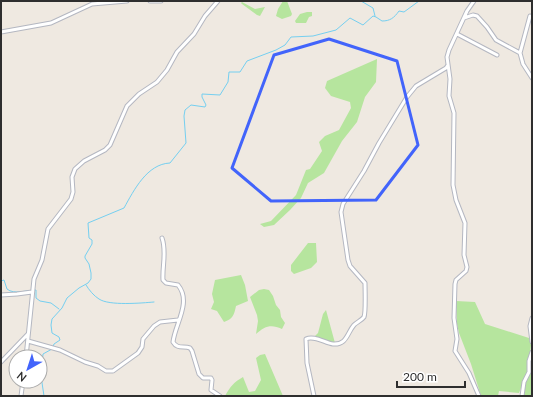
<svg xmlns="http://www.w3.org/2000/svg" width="533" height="397" viewBox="0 0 533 397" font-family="Lato,sans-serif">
	<rect width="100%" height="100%" fill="#efe9e1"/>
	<path fill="#b6e59e" d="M283 1H287L292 14 291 16 282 19 276 16 278 9Z
		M242 2 255 9 265 7 260 16 257 15 242 4 241 3Z
		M307 12H312V16L309 17 306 23H296L295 21 300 14Z
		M377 59 376 82 365 97 357 122 342 141 324 173 308 183 301 198 290 210 274 225 264 227 260 224 271 221 296 195 306 170 310 169 322 151 319 142 325 136 339 130 351 108 350 102 331 96 325 88 327 81Z
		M308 243H316L317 262 311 268 294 274 291 271V265Z
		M241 275 245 285 248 301 236 306C234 315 233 319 224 322L217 311 211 309 214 302 212 294 215 280Z
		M264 289 269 290 273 296 276 305 280 310 281 317 285 323 282 329C271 324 265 326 256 334L258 321 257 315 250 297 259 290Z
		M456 301 475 302 485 324 529 338 531 345 530 353 527 360 528 370 519 393 499 391 498 396H481L471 364 459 333 457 324Z
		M326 310 335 343 327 342 314 337 318 333 323 314Z
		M265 354 283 396H225C230 387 234 382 243 377L249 392 255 391 261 380 256 358 260 355Z
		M532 356V396H523L526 380 531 370Z"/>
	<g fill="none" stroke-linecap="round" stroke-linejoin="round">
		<path stroke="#75cff0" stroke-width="1" d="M361 1 373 8 375 16
			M1 281 4 280 7 289C14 295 27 290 36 290V298L40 301 51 303 59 309
			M86 285C89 290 94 296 99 299 109 306 142 303 154 302
			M44 396 41 376 43 354 52 349 54 344 60 340 59 337 52 333 51 325 52 319 62 308 67 298 79 288 88 283 91 279V273L89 264 85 258V256L92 244V240L89 238 88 223 124 208C134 190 147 164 170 163L186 143 184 116 185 110 191 105 205 107 206 105 202 97V94L220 95 228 82 229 72H240L247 61 276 50 285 45 291 37 313 36 336 30 350 18 363 25 373 16 376 17 382 21C390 21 394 18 399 11L404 12 419 1"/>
		<g stroke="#b4b7c1" stroke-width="5">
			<path id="minor" d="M150 1H161
				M474 1 467 11 449 50 447 57 450 79 449 96 454 113 453 185 456 200 465 223 464 255 467 267 466 271 456 280 455 284 454 318 457 339 455 351 469 373 479 396
				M464 18 473 15 477 16 487 27 496 40 520 53 523 64 532 78
				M1 32 51 23 92 4 127 1
				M457 34 497 55
				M520 53 530 16
				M162 238C167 252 162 266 163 280L166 283 178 285C192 302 175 324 173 342 177 349 183 346 190 348L192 351 199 374 203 378H211L212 380 211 390 220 396
				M1 295 17 294 32 292
				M532 318 530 326 532 342
				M28 341 60 350 85 362 98 366 106 371H113L138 353 142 347 143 339 154 326 160 322 178 320
				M26 357 34 279 42 260 48 229 71 199 73 192 72 177 75 169 84 161 105 150 110 145 127 106 139 94 157 82 167 70 177 52 194 34 205 16 218 1
				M1 362 28 334
				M21 396 23 381
				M314 396 307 363 306 339C314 335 325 343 333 344 347 345 347 333 354 325 357 322 362 320 364 317 366 312 365 289 365 283L350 266 348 260 341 212 343 204 364 171 379 143 407 97 416 86 446 68 448 65
				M522 396 524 382 529 372V361L532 352"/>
		</g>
		<use href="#minor" stroke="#fff" stroke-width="3"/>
	</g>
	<path fill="none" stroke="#4264fb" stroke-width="3" stroke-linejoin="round" d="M329 39 397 61 418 145 376 200 271 201 232 168 274 55Z"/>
	<rect width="533" height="397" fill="none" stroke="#2e2e2e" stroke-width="4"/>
	<g transform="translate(28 369) rotate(219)"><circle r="19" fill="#ffffff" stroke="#ababab"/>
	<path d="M0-3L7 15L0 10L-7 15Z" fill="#4264fb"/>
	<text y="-6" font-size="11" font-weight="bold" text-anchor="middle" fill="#2e2e2e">N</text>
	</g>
	<path d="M397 381v6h68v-6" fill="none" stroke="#2e2e2e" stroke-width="2"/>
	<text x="403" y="381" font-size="12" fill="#2e2e2e" stroke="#ffffff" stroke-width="3" paint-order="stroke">200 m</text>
</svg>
